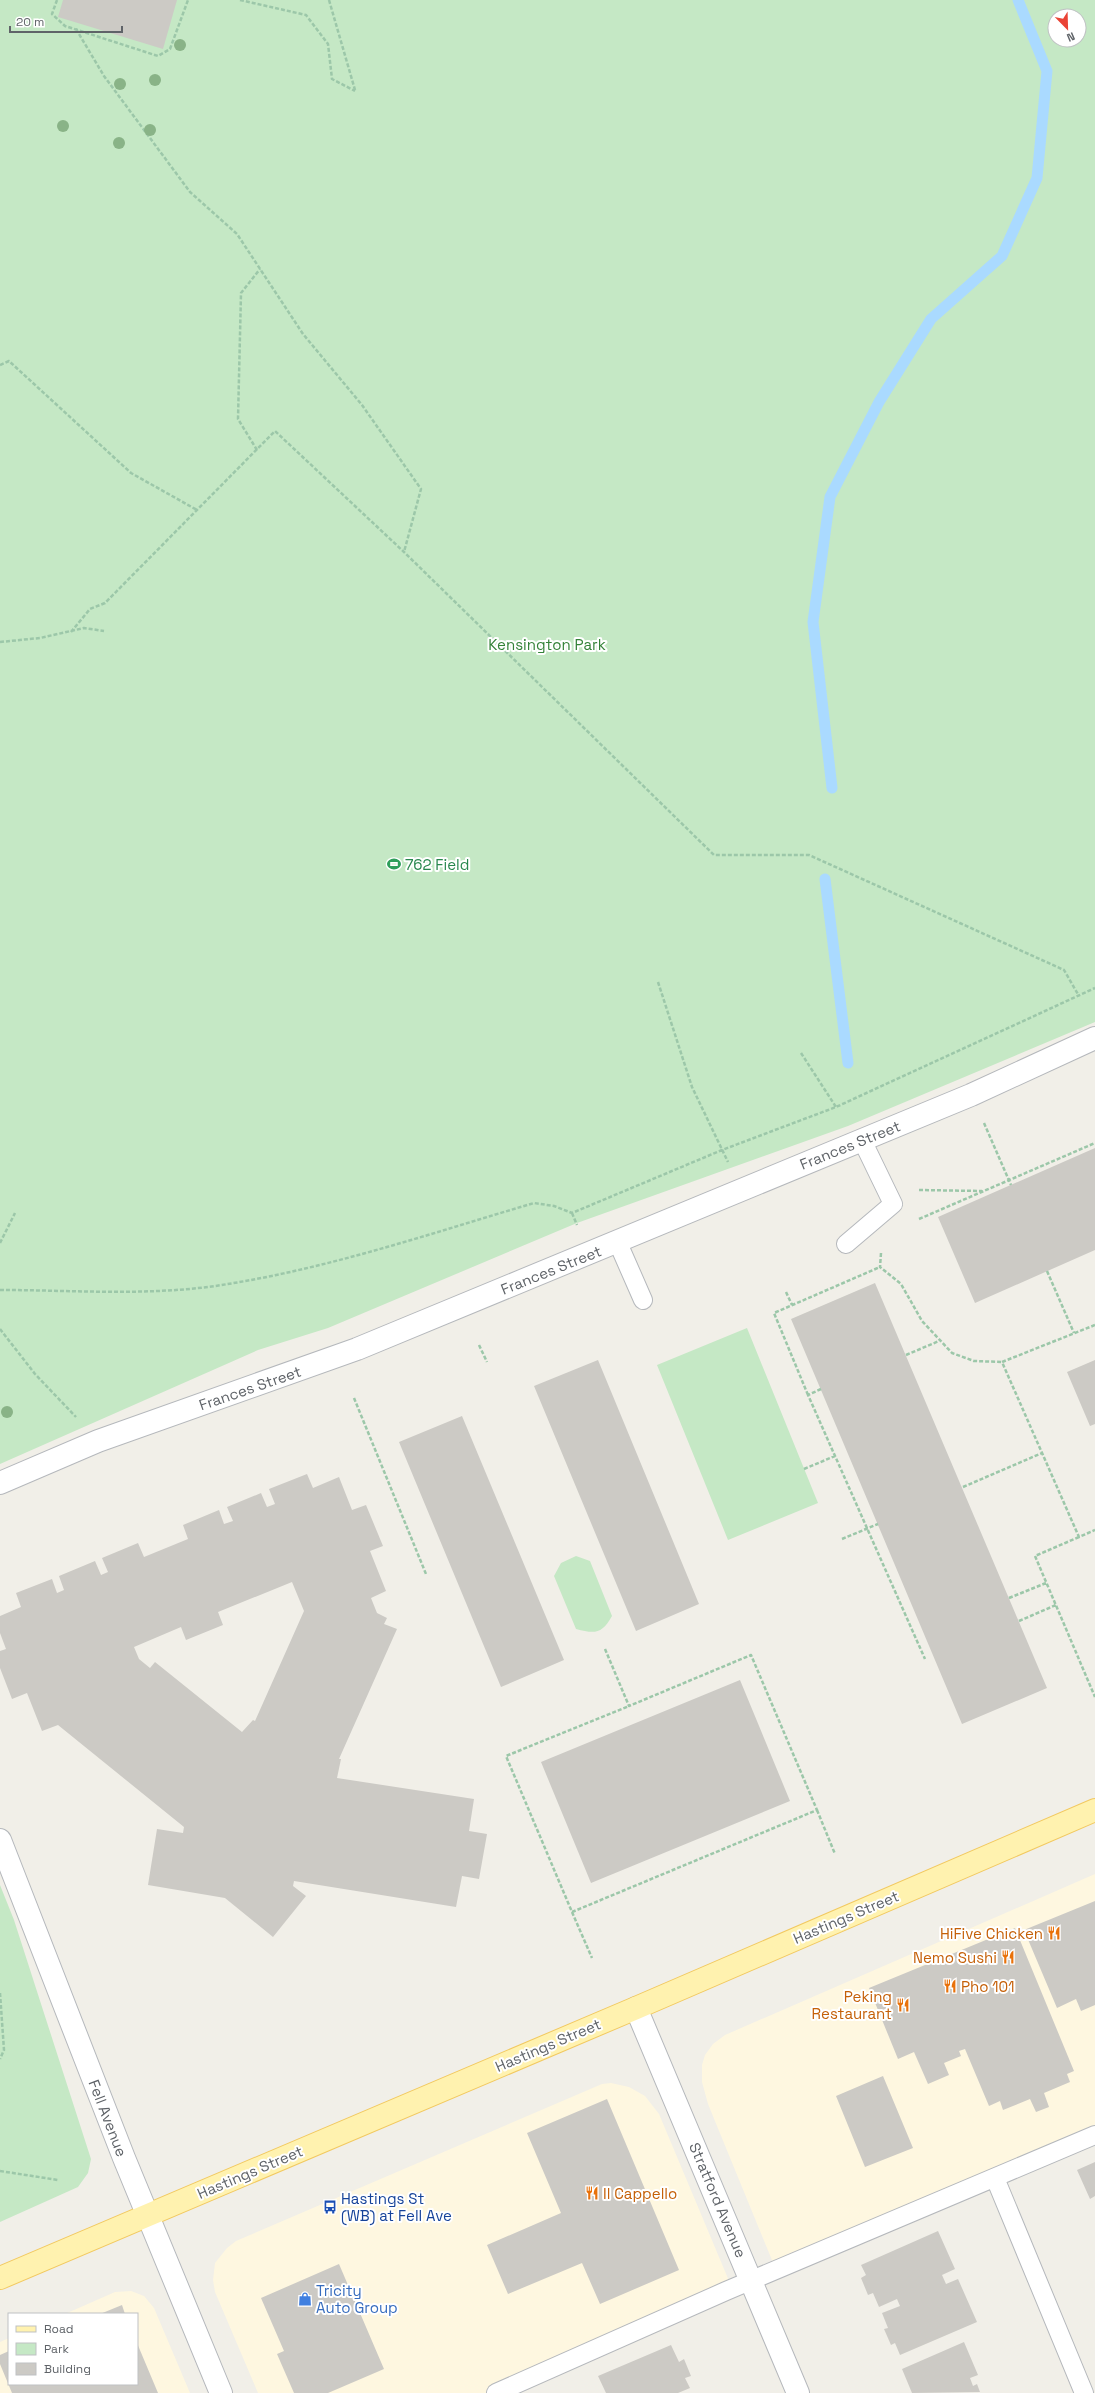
<svg xmlns="http://www.w3.org/2000/svg" width="1095" height="2393" viewBox="0 0 1095 2393" font-family="'Space Grotesk',sans-serif">
	<rect width="100%" height="100%" fill="#f1efe8"/>
	<path fill="#fef7e0" d="M1095 1874V2135L776 2270 708 2104 702 2082V2065L705 2055 713 2044 725 2035Z
		M611 2083 629 2087 645 2096 659 2114 732 2288 496 2393H258L215 2292 213 2280 215 2263 227 2248 236 2241 602 2084Z
		M131 2291 144 2296 154 2308 190 2393H0V2342L9 2338V2384H137V2314H65L115 2292Z"/>
	<path fill="#c5e8c5" fill-rule="evenodd" d="M0 0H1095V1022L848 1126 577 1223 328 1328 258 1350 0 1464ZM1055 16H1079V40H1055Z
		M747 1328 818 1503 728 1540 657 1365Z
		M576 1556 590 1561 612 1616C602 1634 595 1634 576 1629L554 1576 561 1563Z
		M0 1885 14 1920 91 2159 88 2173 78 2187 0 2222Z"/>
	<g fill="none" stroke-linecap="round" stroke-linejoin="round">
		<path stroke="#aadaff" stroke-width="11" d="M832 788 813 622 830 497 879 402 931 319 1002 256 1037 178 1047 71 1018 0
			M825 879 848 1063"/>
	</g>
	<path fill="#cccac5" fill-rule="evenodd" d="M63 0H177L163 49 58 17Z
		M1095 1148V1250L975 1303 938 1217Z
		M875 1283 1047 1688 962 1724 791 1319Z
		M598 1360 699 1604 636 1631 534 1386Z
		M1095 1360V1424L1090 1426 1067 1372Z
		M462 1416 564 1660 501 1687 399 1442Z
		M307 1474 313 1488 339 1477 352 1510 366 1505 383 1546 370 1551 386 1591 371 1598 377 1613 387 1618 384 1624 397 1629 339 1759H341L337 1778 474 1799 469 1831 487 1834 479 1879 462 1876 456 1907 294 1881 293 1886 306 1896 273 1937 225 1898 148 1885 157 1829 183 1833 184 1827 58 1725 42 1731 27 1693 12 1699 0 1668V1651L6 1649 0 1633V1616L21 1607 16 1593 52 1579 57 1593 64 1590 59 1576 95 1561 101 1575 108 1572 102 1558 138 1543 144 1557 188 1539 183 1525 219 1510 224 1524 233 1521 227 1507 261 1493 267 1507 275 1504 269 1489ZM292 1582 304 1611 255 1721 253 1720 242 1732 155 1662 150 1668 139 1659 134 1647 181 1627 186 1640 223 1625 218 1612Z
		M740 1680 790 1801 591 1883 541 1762Z
		M1095 1901V2005L1081 2011 1076 1999 1057 2008 1024 1930Z
		M1015 1928 1074 2071 1067 2074 1070 2082 1044 2093 1049 2107 1036 2112 1030 2099 1003 2110 1000 2101 989 2106 965 2049 959 2051 961 2056 944 2063 949 2075 928 2084 914 2052 898 2059 869 1988Z
		M883 2076 913 2148 865 2167 836 2096Z
		M607 2099 679 2270 600 2304 582 2263 508 2294 487 2245 561 2213 527 2133Z
		M1095 2162V2196L1090 2199 1077 2170Z
		M938 2231 955 2269 942 2275 946 2284 958 2279 977 2322 900 2355 895 2343 891 2345 884 2329 888 2328 882 2313 900 2306 897 2299 879 2307 873 2293 868 2295 861 2278 866 2275 861 2265Z
		M339 2264 384 2369 328 2393H294L277 2354 284 2351 261 2298Z
		M122 2305 125 2314H100Z
		M964 2342 978 2375 970 2378 973 2386 977 2384 980 2392 912 2393 902 2369Z
		M137 2343 158 2393H12L0 2364V2355L9 2351V2384H137Z
		M671 2345 679 2362 684 2359 691 2376 685 2378 690 2388 678 2393H606L598 2376Z"/>
	<g fill="none" stroke-linecap="round" stroke-linejoin="round">
		<g stroke="#b5b8bc" stroke-width="20">
			<path id="service" d="M618 1243 643 1300
				M846 1244 893 1204 862 1140
				M995 2178 1084 2393
				M496 2393 726 2291 1095 2135"/>
		</g>
		<g stroke="#b5b8bc" stroke-width="24">
			<path id="minor" d="M0 1483 98 1441 357 1349 971 1095 1095 1038
				M0 1840 124 2158 221 2393
				M636 2008 798 2393"/>
		</g>
		<g stroke="#f2c960" stroke-width="24">
			<path id="primary" d="M0 2278 636 2008 1095 1810"/>
		</g>
		<path stroke="#9cc7a9" stroke-width="2.5" stroke-dasharray="4 2" stroke-linecap="butt" d="M57 0 52 14 65 26 158 56 170 49 188 0
			M240 0 306 15 328 44 332 79 355 91
			M329 0 355 90
			M76 29 104 76 190 192 237 234 303 334 362 405 421 489 404 552
			M0 365 9 361 131 473 197 510
			M257 450 238 419 241 293 260 269
			M71 632 90 609 105 603 275 431 404 552 714 855H809L1064 970 1079 996
			M0 642 40 638 84 628 104 631
			M658 982 692 1087 728 1162
			M801 1053 836 1107
			M984 1123 1011 1185
			M919 1190 982 1191
			M572 1213 577 1225
			M919 1219 1095 1143
			M0 1243 15 1213
			M881 1253 880 1267 901 1284 922 1321 952 1353 974 1361 1002 1362
			M1047 1271 1074 1333
			M0 1290C71 1290 144 1296 215 1286 324 1270 429 1234 534 1203L554 1206 572 1213 722 1150 836 1107 1095 988
			M786 1292 792 1305
			M1095 1325 1002 1362 1079 1537 1095 1530
			M0 1329 35 1374 76 1417
			M479 1345 487 1362
			M906 1355 939 1341
			M821 1389 808 1395 925 1659
			M808 1395 774 1313 880 1267
			M354 1398 426 1574
			M804 1469 835 1456
			M963 1487 1042 1453
			M1079 1537 1035 1556 1095 1697
			M842 1539 878 1524
			M1009 1598 1046 1583
			M1019 1621 1056 1605
			M605 1649 629 1706 751 1655 817 1810 572 1912 506 1756 629 1706
			M817 1810 835 1854
			M572 1912 592 1958
			M0 1993 4 2050 0 2059
			M0 2171 58 2180"/>
		<use href="#service" stroke="#fff" stroke-width="18"/>
		<use href="#minor" stroke="#fff" stroke-width="22"/>
		<use href="#primary" stroke="#fff2af" stroke-width="22"/>
	</g>
	<g fill="#89b387">
		<circle cx="180" cy="45" r="6"/>
		<circle cx="155" cy="80" r="6"/>
		<circle cx="120" cy="84" r="6"/>
		<circle cx="63" cy="126" r="6"/>
		<circle cx="150" cy="130" r="6"/>
		<circle cx="119" cy="143" r="6"/>
		<circle cx="7" cy="1412" r="6"/>
	</g>
	<defs>
		<g id="stadium-bare" transform="scale(1.08)"><path d="M0-5a6.5 5 0 1 0 0 10a6.5 5 0 1 0 0-10ZM-3.5-1.8h7v3.6h-7Z" fill="#2e9e5b" stroke="#fff" stroke-width="2.5" paint-order="stroke"/></g>
		<g id="restaurant-bare" transform="scale(1.08)"><path d="M-5-6h1v4h1v-4h1v4h1v-4h1v5L-1.5 .5V6h-2V.5L-5-1ZM5-6V6H3V1.5H1.5Q1.5-4 5-6Z" fill="#e8710a" stroke="#fff" stroke-width="2.5" paint-order="stroke"/></g>
		<g id="bus-bare" transform="scale(1.08)"><path d="M-5-6H5V4H4V6H2V4H-2V6H-4V4H-5ZM-3.5-4V0h7V-4ZM-3.5 1.2v1.5H-2V1.2ZM2 1.2v1.5H3.5V1.2Z" fill="#1a4fb4" stroke="#fff" stroke-width="2.5" paint-order="stroke"/></g>
		<g id="shop-bare" transform="scale(1.08)"><path d="M-5-2.5h2.3a2.7 3.5 0 0 1 5.4 0H5L5.5 6h-11ZM-1.5-2.5h3a1.5 2.3 0 0 0-3 0Z" fill="#3f7fe0" stroke="#fff" stroke-width="2.5" paint-order="stroke"/></g>
	</defs>
	<g fill-rule="evenodd">
		<use href="#stadium-bare" x="394" y="864"/>
		<use href="#restaurant-bare" x="1054" y="1933"/>
		<use href="#restaurant-bare" x="1008" y="1957"/>
		<use href="#restaurant-bare" x="950" y="1986"/>
		<use href="#restaurant-bare" x="903" y="2005"/>
		<use href="#restaurant-bare" x="592" y="2193"/>
		<use href="#bus-bare" x="330" y="2207"/>
		<use href="#shop-bare" x="305" y="2299"/>
	</g>
	<g text-anchor="middle" dominant-baseline="central" stroke-width="4" stroke-linejoin="round" paint-order="stroke">
		<g font-size="15" fill="#348238" stroke="#fff">
			<text x="547" y="644">Kensington Park</text>
		</g>
		<g font-size="15" fill="#27864d" stroke="#fff" text-anchor="start">
			<text x="405" y="864">762 Field</text>
		</g>
		<g font-size="15" fill="#5f6368" stroke="#fff">
			<text transform="translate(850 1145) rotate(-22)">Frances Street</text>
			<text transform="translate(551 1270) rotate(-22)">Frances Street</text>
			<text transform="translate(250 1388) rotate(-19)">Frances Street</text>
			<text transform="translate(846 1917) rotate(-23)">Hastings Street</text>
			<text transform="translate(548 2045) rotate(-23)">Hastings Street</text>
			<text transform="translate(108 2118) rotate(69)">Fell Avenue</text>
			<text transform="translate(250 2172) rotate(-23)">Hastings Street</text>
			<text transform="translate(718 2200) rotate(67)">Stratford Avenue</text>
		</g>
		<g font-size="15" fill="#c56008" stroke="#fff" text-anchor="end">
			<text x="1043" y="1933">HiFive Chicken</text>
			<text x="997" y="1957">Nemo Sushi</text>
			<text x="961" y="1986" text-anchor="start">Pho 101</text>
			<text x="892" y="1996">Peking<tspan x="892" dy="17">Restaurant</tspan></text>
			<text x="603" y="2193" text-anchor="start">Il Cappello</text>
		</g>
		<g font-size="15" fill="#164399" stroke="#fff" text-anchor="start">
			<text x="341" y="2198">Hastings St<tspan x="341" dy="17">(WB) at Fell Ave</tspan></text>
		</g>
		<g font-size="15" fill="#366cbe" stroke="#fff" text-anchor="start">
			<text x="316" y="2290">Tricity<tspan x="316" dy="17">Auto Group</tspan></text>
		</g>
	</g>
	<rect x="8" y="2313" width="130" height="72" fill="#ffffff" stroke="#bfc1c3"/>
	<rect x="16" y="2326" width="20" height="6" fill="#fff2af" stroke="#bfc1c3"/>
	<text x="44" y="2333" font-size="12" fill="#5f6368">Road</text>
	<rect x="16" y="2343" width="20" height="12" fill="#c5e8c5" stroke="#bfc1c3"/>
	<text x="44" y="2353" font-size="12" fill="#5f6368">Park</text>
	<rect x="16" y="2363" width="20" height="12" fill="#cccac5" stroke="#bfc1c3"/>
	<text x="44" y="2373" font-size="12" fill="#5f6368">Building</text>
	<g transform="translate(1067 28) rotate(157)"><circle r="19" fill="#ffffff" stroke="#bfc1c3"/>
	<path d="M0-3L7 15L0 10L-7 15Z" fill="#ea4335"/>
	<text y="-6" font-size="11" font-weight="bold" text-anchor="middle" fill="#5f6368">N</text>
	</g>
	<path d="M10 26v6h112v-6" fill="none" stroke="#5f6368" stroke-width="2"/>
	<text x="16" y="26" font-size="12" fill="#5f6368" stroke="#ffffff" stroke-width="3" paint-order="stroke">20 m</text>
</svg>
